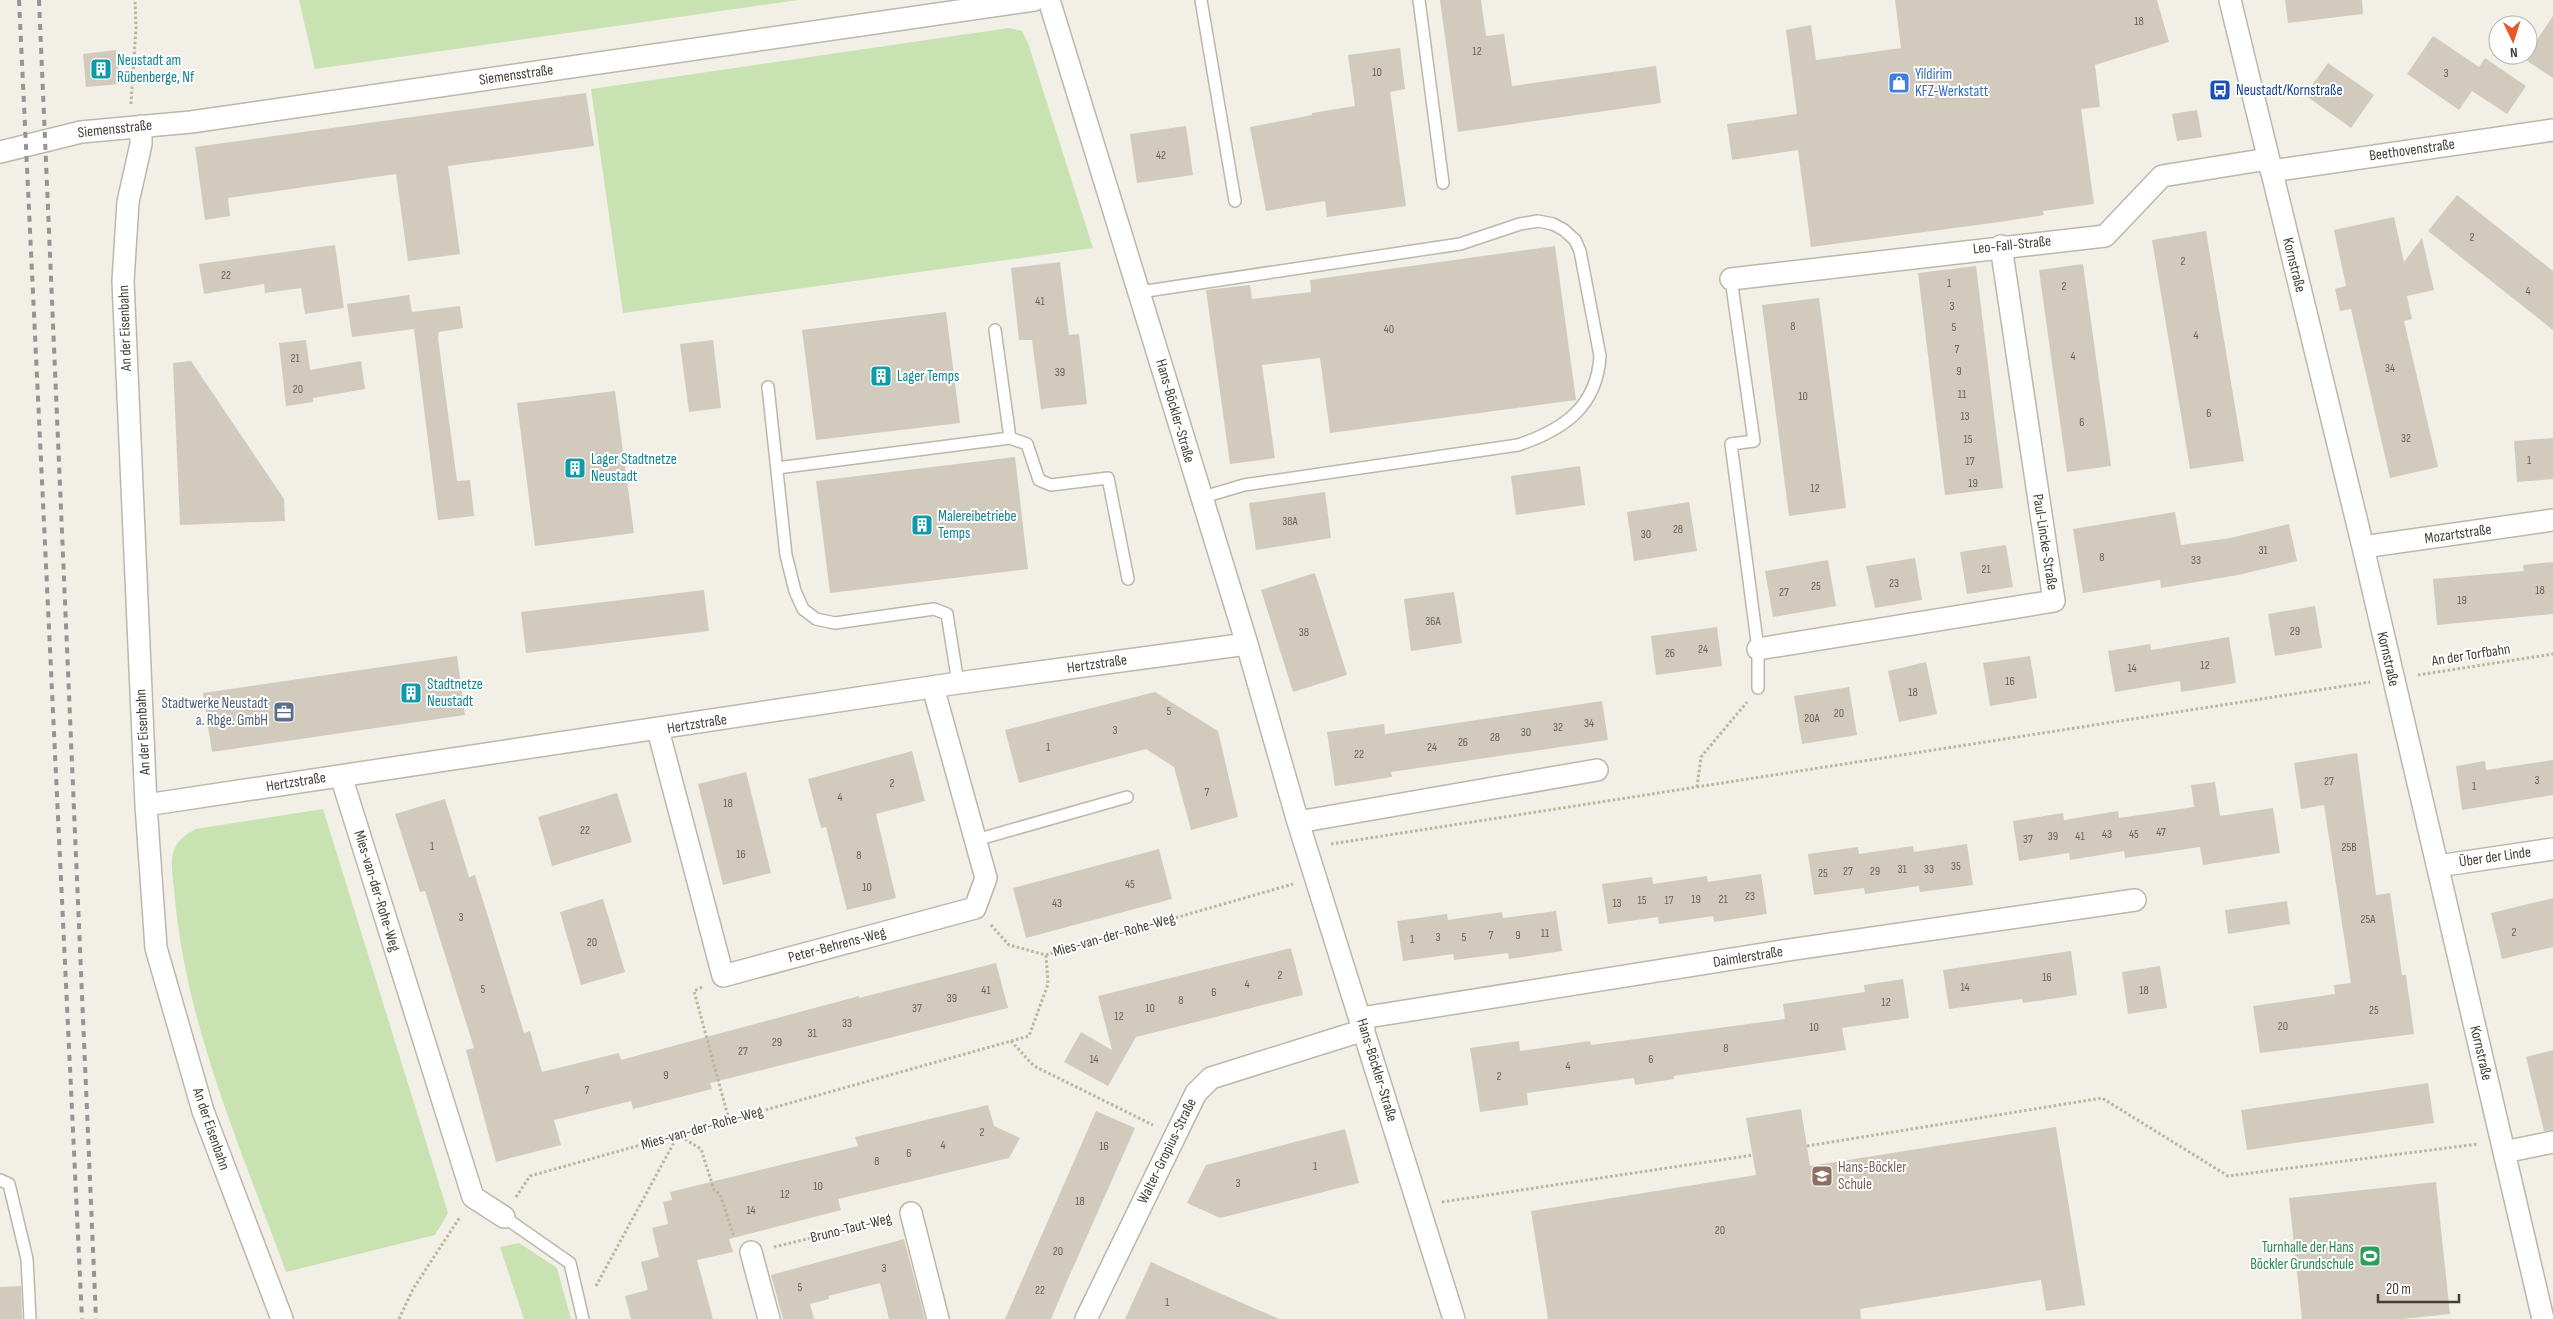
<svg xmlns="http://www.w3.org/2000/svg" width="2553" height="1319" viewBox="0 0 2553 1319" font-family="'Sofia Sans Condensed',sans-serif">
	<rect width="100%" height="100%" fill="#f1efe6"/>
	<path fill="#c8e2b2" d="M299 0H798L315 69Z
		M1009 28 1022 31 1028 43 1093 248 623 313 591 89Z
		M323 809 448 1213 435 1235 286 1272C242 1151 187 1028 175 899 174 883 169 864 174 850 179 839 186 834 196 829Z
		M519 1243 557 1268 571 1319H524L500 1247Z"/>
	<path fill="#d2cbbd" d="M1440 0H1481L1486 36 1504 34 1512 86 1656 66 1661 103 1458 132Z
		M1895 0H2157L2169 42 2095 65 2100 107 2081 109 2094 204 2043 211 2044 215 2000 222 1811 247 1798 150 1732 160 1727 124 1797 114 1786 30 1811 25 1816 60 1901 48Z
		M2285 0H2362L2363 14 2288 23Z
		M2553 16V78L2524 59Z
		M2433 36 2479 67 2485 58 2526 86 2507 114 2472 91 2459 110 2407 74Z
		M1400 48 1405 89 1390 92 1406 206 1327 217 1325 201 1266 211 1250 127 1312 115V113L1355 106 1348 55Z
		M116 50 120 84 86 87 83 54Z
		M2328 63 2374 95 2351 128 2305 95Z
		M586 93 594 146 448 166 460 254 408 261 396 174 228 198 230 216 205 220 195 147Z
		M2197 110 2202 137 2177 141 2172 114Z
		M1186 126 1193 175 1137 183 1130 134Z
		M2457 195 2553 271V330L2428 231Z
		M2394 217 2404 262 2422 238 2434 290 2407 296 2412 319 2404 321 2438 467 2390 478 2351 309 2340 311 2335 289 2346 286 2334 230Z
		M2206 231 2244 461 2190 469 2152 240Z
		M335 245 344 308 305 314 301 288 265 293 264 284 204 294 199 264Z
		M1555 246 1576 400 1330 433 1320 358 1262 365 1275 458 1230 464 1206 290 1250 285 1252 299 1311 292 1310 280Z
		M1060 262 1069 335 1079 334 1087 404 1041 409 1032 340H1019L1011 268Z
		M2083 264 2111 466 2067 472 2039 270Z
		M1976 266 2003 488 1945 495 1918 273Z
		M409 295 412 312 460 306 463 328 439 332 438 338 457 481 470 480 474 516 438 520 414 329 352 337 347 304Z
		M1819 298 1846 508 1789 516 1762 305Z
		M946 312 960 423 816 440 802 330Z
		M306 340 310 370 361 361 365 389 313 398V402L286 406 279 343Z
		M713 340 721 408 689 412 680 344Z
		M191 361 284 499 285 521 180 525 173 363Z
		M615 391 634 533 535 546 517 403Z
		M2553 438V479L2517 482 2514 441Z
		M1015 457 1028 569 830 593 816 481Z
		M1580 466 1585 505 1516 515 1511 476Z
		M1325 492 1331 538 1256 550 1249 503Z
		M1689 502 1697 551 1634 561 1627 512Z
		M2175 512 2181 545 2230 538 2289 524 2297 561 2238 575 2161 588 2160 580 2083 593 2073 529Z
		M2006 545 2013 587 1967 594 1960 552Z
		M1915 558 1922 600 1875 608 1866 566Z
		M1828 560 1836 606 1773 617 1765 571Z
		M2553 562V614L2437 625 2433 579 2524 571 2523 565Z
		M1315 573 1347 675 1293 692 1261 590Z
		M704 590 709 631 526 653 521 612Z
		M1454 592 1462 643 1411 651 1404 599Z
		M2315 606 2322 648 2275 656 2268 614Z
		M1717 627 1722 666 1656 675 1651 636Z
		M2229 637 2236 683 2181 692 2180 681 2115 692 2108 651 2150 644 2151 650Z
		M457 656 465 715 212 752 203 693Z
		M2030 656 2037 698 1990 706 1983 663Z
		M1926 662 1937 714 1899 722 1888 671Z
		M1849 687 1857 735 1802 744 1794 696Z
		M1155 692 1218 731 1238 817 1191 830 1174 767 1146 749 1019 783 1005 730Z
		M1602 701 1608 740 1391 772 1392 777 1335 786 1327 732 1384 724 1385 734Z
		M912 751 925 801 876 814 896 898 847 910 826 827 821 828 808 779Z
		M2357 753 2376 895 2390 893 2402 975H2406L2414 1034 2260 1053 2253 1006 2335 994 2334 985 2351 983 2324 805 2301 809 2294 763Z
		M2553 760V795L2462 810 2456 766 2485 761 2486 770Z
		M746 772 771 873 723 885 698 784Z
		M2215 782 2220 816 2273 808 2280 853 2203 865 2200 847 2125 858 2124 851 2070 860 2069 853 2019 861 2013 821 2063 813 2064 820 2118 811 2119 818 2194 807 2191 785Z
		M617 793 632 842 552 866 538 817Z
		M445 799 469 877 475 875 524 1033 530 1031 542 1072 619 1053 621 1060 859 996V998L996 963 1008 1008 710 1083 712 1089 633 1109 631 1101 554 1120 561 1145 496 1162 466 1050 474 1048 425 891 420 892 395 814Z
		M1967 844 1973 885 1920 892 1919 886 1865 894 1864 888 1814 895 1808 854 1858 847 1859 854 1913 846 1914 852Z
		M1159 849 1172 899 1026 938 1013 888Z
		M1761 874 1767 914 1714 922 1713 916 1659 924 1658 917 1608 924 1602 884 1652 877 1653 884 1707 876 1708 882Z
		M2553 898V947L2502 959 2491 913Z
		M603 899 625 972 581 985 560 912Z
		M2287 901 2290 924 2228 934 2225 910Z
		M1556 911 1562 951 1509 959 1508 953 1454 960 1453 954 1403 961 1397 921 1447 914 1448 920 1502 912 1503 918Z
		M1291 948 1303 995 1136 1037 1108 1086 1064 1062 1081 1032 1112 1050 1098 996Z
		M2071 951 2077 995 2023 1003 2022 999 1949 1009 1943 970Z
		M2160 966 2167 1008 2128 1014 2122 972Z
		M1903 979 1909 1018 1842 1028 1846 1050 1674 1076V1079L1635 1085 1634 1078 1527 1093 1528 1105 1480 1112 1470 1048 1519 1041 1520 1051 1590 1041 1591 1045 1785 1019 1783 1004 1865 992 1864 985Z
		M2553 1050V1130L2544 1131 2526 1057Z
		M2428 1083 2434 1123 2247 1150 2241 1110Z
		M988 1105 994 1126 1020 1138 1009 1158 838 1199 841 1210 729 1239 733 1252 697 1260 713 1319H631L625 1296 648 1290 641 1262 659 1257 652 1228 668 1224 663 1202 672 1200 670 1192 858 1146 855 1137Z
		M1801 1109 1810 1166 2056 1127 2085 1305 2046 1311 2041 1280 1860 1309 1861 1319H1548L1531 1211 1756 1175 1746 1118Z
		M1096 1111 1135 1128 1068 1279 1051 1319H1005Z
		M1345 1129 1359 1183 1220 1218 1187 1203 1206 1165Z
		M2436 1182 2450 1314 2402 1319H2302L2289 1198Z
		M904 1239 925 1319H889L880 1283 828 1296 829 1299 810 1304 814 1319H783L771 1275Z
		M1151 1262 1208 1288 1279 1319H1125Z
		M21 1286 22 1319H0V1287Z"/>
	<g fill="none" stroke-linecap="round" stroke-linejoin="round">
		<g stroke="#bcb7aa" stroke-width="14">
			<path id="service" d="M1201 0 1235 201
				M1419 0 1443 183
				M1731 279 1754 441 1731 444 1758 649V688
				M1140 292 1460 244 1520 224 1538 221 1553 224 1564 230 1575 240 1580 251 1600 356C1597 407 1563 430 1518 445L1244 485 1200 498
				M995 330 1010 438
				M768 387 786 555 795 591 803 609 816 619 835 623 934 609 947 614 958 683
				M777 468 1010 438 1027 444 1039 480 1051 485 1108 478 1128 579
				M976 840 1127 797
				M0 1180 9 1184 27 1259 30 1319
				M504 1217 570 1263 583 1319"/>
		</g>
		<g stroke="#bcb7aa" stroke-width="24">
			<path id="minor" d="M1049 0 1247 644 1298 822 1454 1319
				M2230 0 2363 547 2543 1319
				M141 126V144L128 202 123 281 146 805 156 948 203 1111 282 1319
				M0 152 81 132 191 122 1034 0
				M2271 171 2553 130
				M1731 279 2105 236 2162 176 2268 159
				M2363 547 2553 520
				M1758 649 2054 601 2001 246
				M658 730 723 976 975 908 986 878 933 687
				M341 776 473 1197 504 1217
				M146 805 958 683 1247 644
				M1298 822 1597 770
				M2438 866 2553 849
				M1361 1018 1795 949 2135 900
				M2504 1152 2553 1142
				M911 1213 938 1319
				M751 1252 769 1319
				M1086 1319 1196 1093 1211 1078 1364 1030"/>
		</g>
		<path stroke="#bcb49c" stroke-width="3" stroke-dasharray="2.5 2.5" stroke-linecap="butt" d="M131 104 136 28 135 0
			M2418 675 2553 654
			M1697 787 1701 757 1747 702
			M1331 844 2370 682
			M991 925 1009 945 1046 955
			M1046 955 1293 884
			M702 987 694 991 729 1120
			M1011 1041 1034 1066 1153 1125
			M1807 1146 2102 1098 2228 1176 2478 1144
			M516 1197 530 1176 1029 1036 1048 984 1046 955
			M1442 1202 1753 1155
			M774 1247 889 1219
			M596 1286 678 1135 701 1149 714 1190 720 1194 734 1237
			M399 1319 413 1289 460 1217"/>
		<use href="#service" stroke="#fff" stroke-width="11"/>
		<use href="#minor" stroke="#fff" stroke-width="21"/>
		<path stroke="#959595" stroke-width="4" stroke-dasharray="6 6" stroke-linecap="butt" d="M19 0 82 1319
			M39 0 96 1319"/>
	</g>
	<defs>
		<g id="building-square" transform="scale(1.125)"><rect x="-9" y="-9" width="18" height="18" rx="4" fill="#0f9aa8" stroke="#fff"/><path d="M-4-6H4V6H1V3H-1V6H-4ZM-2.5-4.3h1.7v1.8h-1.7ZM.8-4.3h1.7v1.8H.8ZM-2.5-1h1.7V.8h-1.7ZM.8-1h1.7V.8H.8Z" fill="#fff"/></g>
		<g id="shop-square" transform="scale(1.125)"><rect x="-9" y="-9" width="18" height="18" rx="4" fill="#3f7fe0" stroke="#fff"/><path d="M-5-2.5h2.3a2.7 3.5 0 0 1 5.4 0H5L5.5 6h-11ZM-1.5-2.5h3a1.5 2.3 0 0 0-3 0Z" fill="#fff"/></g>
		<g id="bus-square" transform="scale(1.125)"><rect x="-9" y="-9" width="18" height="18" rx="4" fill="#1a4fb4" stroke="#fff"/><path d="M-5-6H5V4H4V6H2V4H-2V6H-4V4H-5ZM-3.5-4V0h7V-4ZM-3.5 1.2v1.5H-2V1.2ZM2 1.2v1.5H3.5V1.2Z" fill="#fff"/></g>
		<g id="office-square" transform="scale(1.125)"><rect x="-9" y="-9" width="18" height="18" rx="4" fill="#5c6f8a" stroke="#fff"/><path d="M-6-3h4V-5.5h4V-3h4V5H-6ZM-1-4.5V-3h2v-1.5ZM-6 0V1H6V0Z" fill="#fff"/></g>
		<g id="school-square" transform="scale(1.125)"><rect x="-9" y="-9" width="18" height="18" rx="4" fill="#8d6e63" stroke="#fff"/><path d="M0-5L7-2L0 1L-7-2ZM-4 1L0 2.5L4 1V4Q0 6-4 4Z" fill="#fff"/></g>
		<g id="stadium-square" transform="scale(1.125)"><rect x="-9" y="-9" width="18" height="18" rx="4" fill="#2e9e5b" stroke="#fff"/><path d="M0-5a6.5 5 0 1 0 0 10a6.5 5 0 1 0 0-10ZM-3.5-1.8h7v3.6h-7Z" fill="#fff"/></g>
	</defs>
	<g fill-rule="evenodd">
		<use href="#building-square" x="101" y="69"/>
		<use href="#shop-square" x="1899" y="83"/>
		<use href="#bus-square" x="2220" y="90"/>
		<use href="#building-square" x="881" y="376"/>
		<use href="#building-square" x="575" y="468"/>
		<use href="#building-square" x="922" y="525"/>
		<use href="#building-square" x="411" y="693"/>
		<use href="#office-square" x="284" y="712"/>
		<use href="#school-square" x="1822" y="1176"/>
		<use href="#stadium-square" x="2370" y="1256"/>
	</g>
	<g text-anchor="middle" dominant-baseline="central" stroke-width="4" stroke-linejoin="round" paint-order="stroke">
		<g font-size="12" fill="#676258">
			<text x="2139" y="21">18</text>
			<text x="1477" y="51">12</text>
			<text x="1377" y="72">10</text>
			<text x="2446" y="73">3</text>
			<text x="1161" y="155">42</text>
			<text x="2472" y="237">2</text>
			<text x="2183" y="261">2</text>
			<text x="226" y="275">22</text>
			<text x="1949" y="283">1</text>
			<text x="2064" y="286">2</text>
			<text x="2528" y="291">4</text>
			<text x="1040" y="301">41</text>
			<text x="1952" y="306">3</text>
			<text x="1793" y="326">8</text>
			<text x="1954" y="327">5</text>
			<text x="1389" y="329">40</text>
			<text x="2196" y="335">4</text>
			<text x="1957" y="349">7</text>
			<text x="2073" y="356">4</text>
			<text x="295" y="358">21</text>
			<text x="2390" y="368">34</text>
			<text x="1959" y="371">9</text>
			<text x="1060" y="372">39</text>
			<text x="298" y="389">20</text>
			<text x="1962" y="394">11</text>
			<text x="1803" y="396">10</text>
			<text x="2209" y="413">6</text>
			<text x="1965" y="416">13</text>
			<text x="2082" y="422">6</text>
			<text x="2406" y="438">32</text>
			<text x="1968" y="439">15</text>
			<text x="2529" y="460">1</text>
			<text x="1970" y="461">17</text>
			<text x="1973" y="483">19</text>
			<text x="1815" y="488">12</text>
			<text x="1290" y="521">38A</text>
			<text x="1678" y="529">28</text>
			<text x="1646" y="534">30</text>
			<text x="2263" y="550">31</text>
			<text x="2102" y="557">8</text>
			<text x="2196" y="560">33</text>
			<text x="1986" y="569">21</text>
			<text x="1894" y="583">23</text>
			<text x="1816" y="586">25</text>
			<text x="2540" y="590">18</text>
			<text x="1784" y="592">27</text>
			<text x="2462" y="600">19</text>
			<text x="1433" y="621">36A</text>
			<text x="2295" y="631">29</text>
			<text x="1304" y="632">38</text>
			<text x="1703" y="649">24</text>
			<text x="1670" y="653">26</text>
			<text x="2205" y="665">12</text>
			<text x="2132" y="668">14</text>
			<text x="2010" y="681">16</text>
			<text x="1913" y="692">18</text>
			<text x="1169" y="711">5</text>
			<text x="1839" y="713">20</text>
			<text x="1812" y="718">20A</text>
			<text x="1589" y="723">34</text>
			<text x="1558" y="727">32</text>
			<text x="1115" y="730">3</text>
			<text x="1526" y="732">30</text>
			<text x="1495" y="737">28</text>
			<text x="1463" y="742">26</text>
			<text x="1048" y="747">1</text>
			<text x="1432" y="747">24</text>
			<text x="1359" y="754">22</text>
			<text x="2537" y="780">3</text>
			<text x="2329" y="781">27</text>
			<text x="892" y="783">2</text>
			<text x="2474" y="786">1</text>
			<text x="1207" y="792">7</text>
			<text x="840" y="797">4</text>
			<text x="728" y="803">18</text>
			<text x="585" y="830">22</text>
			<text x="2161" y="832">47</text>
			<text x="2107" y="834">43</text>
			<text x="2134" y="834">45</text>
			<text x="2053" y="836">39</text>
			<text x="2080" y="836">41</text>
			<text x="2028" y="839">37</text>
			<text x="432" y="846">1</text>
			<text x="2349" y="847">25B</text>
			<text x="741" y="854">16</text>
			<text x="859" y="855">8</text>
			<text x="1956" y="866">35</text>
			<text x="1902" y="869">31</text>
			<text x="1929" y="869">33</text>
			<text x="1848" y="871">27</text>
			<text x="1875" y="871">29</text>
			<text x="1823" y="873">25</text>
			<text x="1130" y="884">45</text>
			<text x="867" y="887">10</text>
			<text x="1750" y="896">23</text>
			<text x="1696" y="899">19</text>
			<text x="1723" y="899">21</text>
			<text x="1642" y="900">15</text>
			<text x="1669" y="900">17</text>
			<text x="1057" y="903">43</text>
			<text x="1617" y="903">13</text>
			<text x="461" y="917">3</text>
			<text x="2368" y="919">25A</text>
			<text x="2514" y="932">2</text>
			<text x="1545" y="933">11</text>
			<text x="1491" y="935">7</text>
			<text x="1518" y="935">9</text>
			<text x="1438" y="937">3</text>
			<text x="1464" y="937">5</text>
			<text x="1412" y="939">1</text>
			<text x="592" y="942">20</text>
			<text x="1280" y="975">2</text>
			<text x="2047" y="977">16</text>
			<text x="1247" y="984">4</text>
			<text x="1965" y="987">14</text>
			<text x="483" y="989">5</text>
			<text x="986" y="990">41</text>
			<text x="2144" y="990">18</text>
			<text x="1214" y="992">6</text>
			<text x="952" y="998">39</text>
			<text x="1181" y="1000">8</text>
			<text x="1886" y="1002">12</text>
			<text x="917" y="1008">37</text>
			<text x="1150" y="1008">10</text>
			<text x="2374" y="1010">25</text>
			<text x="1119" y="1016">12</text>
			<text x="847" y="1023">33</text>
			<text x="2283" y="1026">20</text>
			<text x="1814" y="1027">10</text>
			<text x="812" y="1033">31</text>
			<text x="777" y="1042">29</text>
			<text x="1726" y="1048">8</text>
			<text x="743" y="1051">27</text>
			<text x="1094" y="1059">14</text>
			<text x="1651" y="1059">6</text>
			<text x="1568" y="1066">4</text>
			<text x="666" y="1075">9</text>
			<text x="1499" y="1076">2</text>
			<text x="587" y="1090">7</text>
			<text x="982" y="1132">2</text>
			<text x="943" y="1145">4</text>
			<text x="1104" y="1146">16</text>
			<text x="909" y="1153">6</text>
			<text x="877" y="1161">8</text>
			<text x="1315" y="1166">1</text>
			<text x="1238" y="1183">3</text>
			<text x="818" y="1186">10</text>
			<text x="785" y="1194">12</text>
			<text x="1080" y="1201">18</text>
			<text x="751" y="1210">14</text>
			<text x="1720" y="1230">20</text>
			<text x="1058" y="1251">20</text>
			<text x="884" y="1268">3</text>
			<text x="800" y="1287">5</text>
			<text x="1040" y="1290">22</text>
			<text x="1167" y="1302">1</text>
		</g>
		<g font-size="15" fill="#0d838f" stroke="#fff" text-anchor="start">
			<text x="117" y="60">Neustadt am<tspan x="117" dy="17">Rübenberge, Nf</tspan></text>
			<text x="897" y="376">Lager Temps</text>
			<text x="591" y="459">Lager Stadtnetze<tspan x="591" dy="17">Neustadt</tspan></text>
			<text x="938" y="516">Malereibetriebe<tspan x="938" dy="17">Temps</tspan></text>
			<text x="427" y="684">Stadtnetze<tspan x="427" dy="17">Neustadt</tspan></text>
		</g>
		<g font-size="15" fill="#366cbe" stroke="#fff" text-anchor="start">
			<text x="1915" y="74">Yildirim<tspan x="1915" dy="17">KFZ-Werkstatt</tspan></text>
		</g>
		<g font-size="15" fill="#433f36" stroke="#fff">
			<text transform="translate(516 75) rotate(-8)">Siemensstraße</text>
			<text transform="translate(115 129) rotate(-6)">Siemensstraße</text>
			<text transform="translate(2412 150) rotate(-8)">Beethovenstraße</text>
			<text transform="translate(2012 245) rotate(-6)">Leo-Fall-Straße</text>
			<text transform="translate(2294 265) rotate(76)">Kornstraße</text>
			<text transform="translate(125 328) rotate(-92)">An der Eisenbahn</text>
			<text transform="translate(1175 411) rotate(74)">Hans-Böckler-Straße</text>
			<text transform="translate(2458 534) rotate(-8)">Mozartstraße</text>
			<text transform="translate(2045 542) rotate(81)">Paul-Lincke-Straße</text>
			<text transform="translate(2471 655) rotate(-9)">An der Torfbahn</text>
			<text transform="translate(2388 659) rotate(77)">Kornstraße</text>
			<text transform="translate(1097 664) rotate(-8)">Hertzstraße</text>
			<text transform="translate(697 724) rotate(-9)">Hertzstraße</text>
			<text transform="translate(143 732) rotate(-93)">An der Eisenbahn</text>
			<text transform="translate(296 782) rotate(-9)">Hertzstraße</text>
			<text transform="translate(2495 857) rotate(-8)">Über der Linde</text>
			<text transform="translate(377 891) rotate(73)">Mies-van-der-Rohe-Weg</text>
			<text transform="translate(1114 935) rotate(-16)">Mies-van-der-Rohe-Weg</text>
			<text transform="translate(837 945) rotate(-15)">Peter-Behrens-Weg</text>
			<text transform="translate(1748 957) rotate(-9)">Daimlerstraße</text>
			<text transform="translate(2481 1053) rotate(77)">Kornstraße</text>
			<text transform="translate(1377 1070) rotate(73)">Hans-Böckler-Straße</text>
			<text transform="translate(702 1128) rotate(-16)">Mies-van-der-Rohe-Weg</text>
			<text transform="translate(211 1129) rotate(71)">An der Eisenbahn</text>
			<text transform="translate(1167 1151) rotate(-64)">Walter-Gropius-Straße</text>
			<text transform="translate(851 1228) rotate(-14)">Bruno-Taut-Weg</text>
		</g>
		<g font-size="15" fill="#164399" stroke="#fff" text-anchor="start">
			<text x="2236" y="90">Neustadt/Kornstraße</text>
		</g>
		<g font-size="15" fill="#4e5e75" stroke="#fff" text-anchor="end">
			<text x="268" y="703">Stadtwerke Neustadt<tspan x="268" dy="17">a. Rbge. GmbH</tspan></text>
		</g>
		<g font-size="15" fill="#785e54" stroke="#fff" text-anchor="start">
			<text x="1838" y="1167">Hans-Böckler<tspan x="1838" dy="17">Schule</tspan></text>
		</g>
		<g font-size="15" fill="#27864d" stroke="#fff" text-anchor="end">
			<text x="2354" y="1247">Turnhalle der Hans<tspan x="2354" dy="17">Böckler Grundschule</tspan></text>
		</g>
	</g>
	<g transform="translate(2513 40) rotate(176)"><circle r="24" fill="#ffffff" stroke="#b4b2af"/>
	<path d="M0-4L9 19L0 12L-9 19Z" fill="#e55929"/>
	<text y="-8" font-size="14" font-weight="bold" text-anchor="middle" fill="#433f36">N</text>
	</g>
	<path d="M2378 1294v8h81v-8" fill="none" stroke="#433f36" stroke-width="2.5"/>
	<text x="2386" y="1294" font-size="15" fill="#433f36" stroke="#ffffff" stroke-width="4" paint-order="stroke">20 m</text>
</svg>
